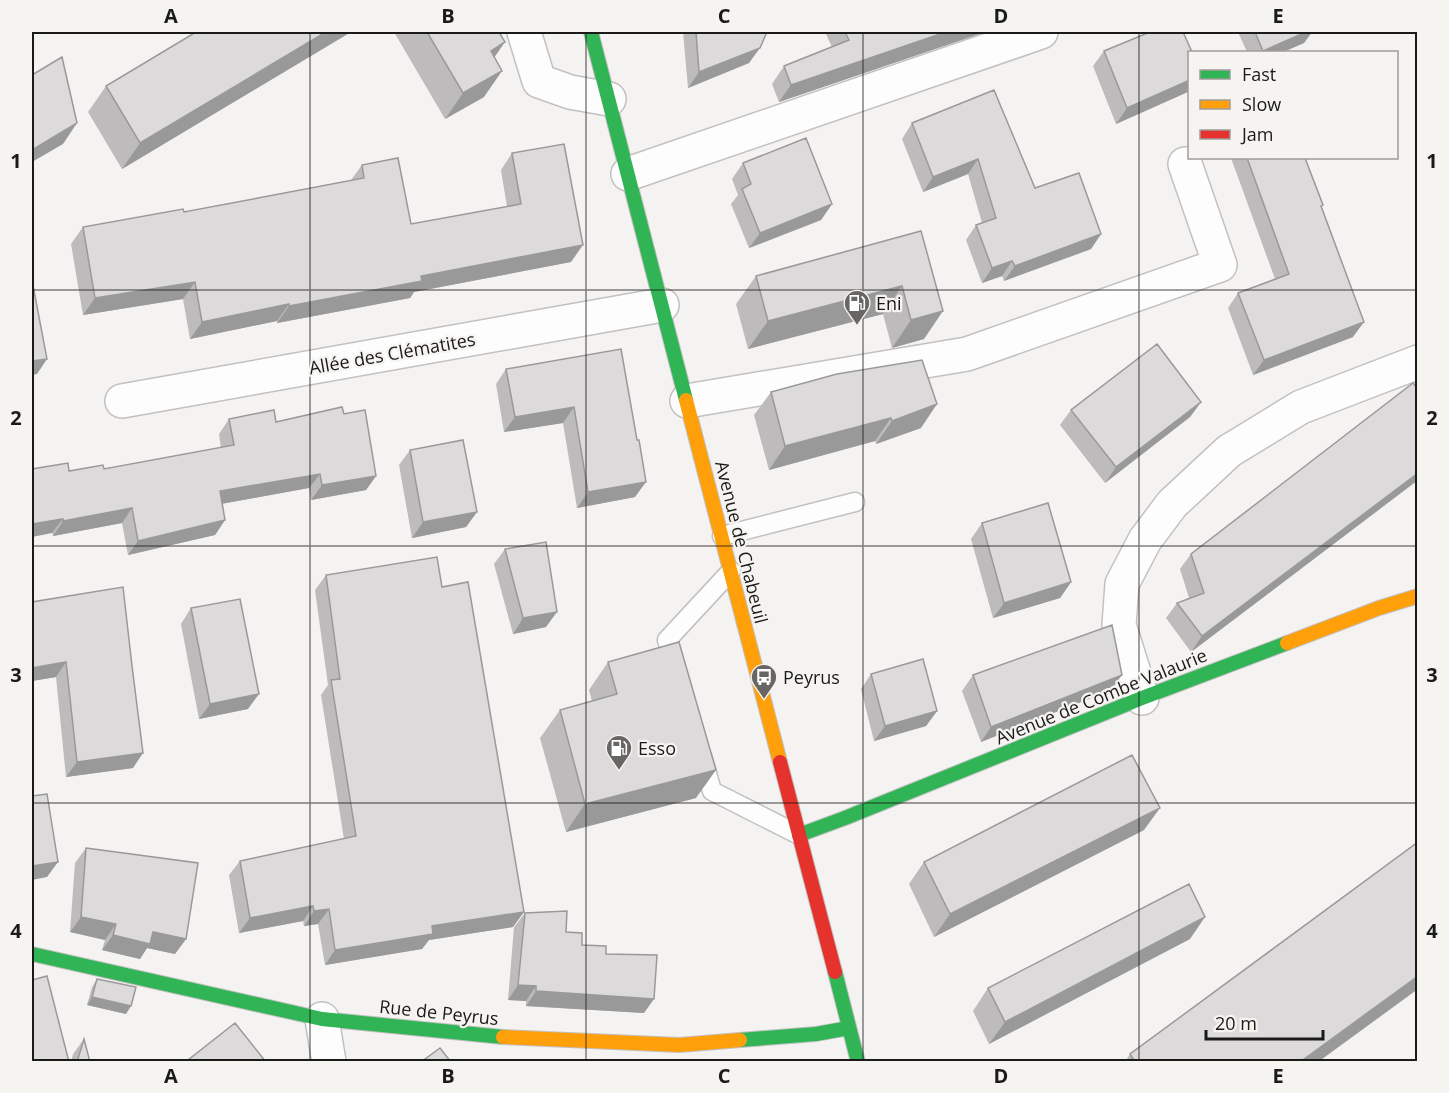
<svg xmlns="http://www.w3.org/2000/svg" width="1449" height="1093" viewBox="0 0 1449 1093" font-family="'Open Sans',sans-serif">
	<rect width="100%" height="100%" fill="#f5f3f1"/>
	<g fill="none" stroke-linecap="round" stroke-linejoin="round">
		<g stroke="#c2c1c0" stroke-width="21">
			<path id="lane" d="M722 536 855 502
				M676 669 667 640 731 571
				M702 756 712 791 799 835"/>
		</g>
		<g stroke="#c2c1c0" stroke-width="36">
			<path id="street" d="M524 32 539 81 570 92 609 99
				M628 174 1041 32
				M122 401 662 305
				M687 401 967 354 1220 265 1185 164
				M1142 698 1119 625 1122 584 1145 540 1172 504 1229 451 1301 407 1418 362
				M322 1019 329 1062"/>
		</g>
		<g stroke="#c2c1c0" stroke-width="16">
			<path id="fast" d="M591 32 686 400
				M799 835 845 818 1142 698 1287 643
				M32 954 322 1019 503 1037
				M835 972 858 1062
				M740 1040 816 1034 849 1028"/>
		</g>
		<g stroke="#c2c1c0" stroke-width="16">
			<path id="slow" d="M686 400 780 762
				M1287 643 1379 608 1418 596
				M503 1037 679 1045 740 1040"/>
		</g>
		<g stroke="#c2c1c0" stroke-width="16">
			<path id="jam" d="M780 762 835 972"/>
		</g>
		<use href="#lane" stroke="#fefdfd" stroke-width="18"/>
		<use href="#street" stroke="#fefdfd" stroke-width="33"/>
		<use href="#fast" stroke="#30b455" stroke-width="14"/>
		<use href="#slow" stroke="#ff9f0a" stroke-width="14"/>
		<use href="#jam" stroke="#e5322d" stroke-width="14"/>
	</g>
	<path fill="#bdbbbb" d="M196 32H351L122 169 88 112 106 86Z
		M394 32H499L494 58 484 97 445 119Z
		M683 32H767L749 63 688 88Z
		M825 32H985L779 102 772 84 784 66 832 47Z
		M1238 32H1312L1304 43 1283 52H1247Z
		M1104 51 1190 52V91L1116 124 1093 66Z
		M912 123 1035 188 1101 234 1091 249 1004 281 1002 276 982 283 966 240 976 225 982 223 968 174 923 192 902 139Z
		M512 153 571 262 414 292 410 298 277 323V321L190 339 183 299 83 315 71 244 83 227 184 212 351 180 362 165 411 224 507 207 501 170Z
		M1231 158H1305L1323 205 1321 208 1353 337 1253 375 1228 308 1238 293 1275 279Z
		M743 163 832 204 821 220 749 248 731 204 738 195 732 179Z
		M921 231 924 339 892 348 883 314 748 349 736 304 756 276Z
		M621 349 635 497 577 508 563 423 504 432 496 384 506 369Z
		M837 374 921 428 876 444 875 441 769 470 754 415 771 392Z
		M1418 389V480L1191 652 1166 618 1177 603 1189 598 1180 569 1191 554Z
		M1201 402 1190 417 1105 483 1060 425 1071 410Z
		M344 414 376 476 366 490 311 500 309 488 222 504 225 520 215 535 128 555 122 523 53 536 52 533 69 471 104 469 221 448 219 434 229 419 276 422Z
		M410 450 477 512 466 527 412 538 399 465Z
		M982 523 1071 582 1060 598 993 618 971 539Z
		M505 549 546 627 513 634 494 564Z
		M326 575 442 587 513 927 429 940 422 949 325 965 318 924 304 926 303 921 239 933 229 875 240 861 344 839 321 695 328 685 315 590Z
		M32 602 133 768 66 777 56 677 32 681Z
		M191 608 248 709 199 719 181 624Z
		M608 662 696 798 566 832 540 738 560 710 592 701 589 690Z
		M871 674 937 711 926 726 874 741 861 689Z
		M973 675 1111 690 981 742 962 691Z
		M1144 830 934 937 909 884 924 862Z
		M86 848 186 939 175 954 147 948 140 959 102 950 105 940 70 932 75 863Z
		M525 913 566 932 582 945 606 954 644 1013 526 1006V1001L508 1000 514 927Z
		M1190 939 989 1044 973 1011 988 988Z
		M97 979 126 1014 87 1005 92 987Z
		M84 1039 90 1062H71L73 1054Z
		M1130 1054 1135 1062H1125Z"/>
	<path fill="#9a9999" d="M326 32H351L122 169 140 143Z
		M946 32H985L779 102 791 85Z
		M1306 32H1312L1304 43 1283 52H1262L1263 51Z
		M505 42 487 68 491 51Z
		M760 48 749 63 688 88 699 72Z
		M502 71 484 97 445 119 463 93Z
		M1190 80V91L1116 124 1127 108Z
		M77 123 63 144 32 162V150Z
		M978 159 968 174 923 192 933 177Z
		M832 204 821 220 749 248 760 233Z
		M1101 234 1091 249 1004 281 1015 266Z
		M583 245 571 262 414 292 410 298 277 323 289 306 421 276Z
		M1012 261 1002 276 982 283 992 268Z
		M195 282 183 299 83 315 95 298Z
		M902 286 883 314 748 349 768 321Z
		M289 304 277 321 190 339 202 322Z
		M943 311 924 339 892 348 911 320Z
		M1364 322 1353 337 1253 375 1264 360Z
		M47 359 37 374 32 375V361Z
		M1201 402 1190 417 1105 483 1116 467Z
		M937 404 921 428 876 444 892 421Z
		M574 407 563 423 504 432 515 417Z
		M891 418 875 441 769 470 785 446Z
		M1418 473V480L1191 652 1202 636Z
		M320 474 309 488 209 506 220 491Z
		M376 476 366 490 311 500 322 485Z
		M646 482 635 497 577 508 588 492Z
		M132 508 122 523 53 536 63 521Z
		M477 512 466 527 412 538 423 522Z
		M63 519 52 533 32 537V524Z
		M225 520 215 535 128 555 138 541Z
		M1071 582 1060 598 993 618 1004 603Z
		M557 612 546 627 513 634 523 618Z
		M66 662 56 677 32 681V668Z
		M1122 675 1111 690 981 742 991 727Z
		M259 694 248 709 199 719 210 704Z
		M937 711 926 726 874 741 885 726Z
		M143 753 133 768 66 777 77 762Z
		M716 770 696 798 566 832 585 804Z
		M1160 808 1144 830 934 937 950 914Z
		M58 862 47 877 32 880V866Z
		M313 906 303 921 239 933 250 918Z
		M329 909 318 924 304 926 314 911Z
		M524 912 513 927 429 940 422 949 325 965 335 950 432 926Z
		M81 917 116 924 105 940 70 932Z
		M1205 917 1190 939 989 1044 1005 1022Z
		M153 932 186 939 175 954 147 948 140 959 102 950 113 935Z
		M1418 976V989L1318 1062H1300Z
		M518 985 536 986 526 1001 508 1000Z
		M536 991 654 999 644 1013 526 1006Z
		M92 997 131 1006 126 1014 87 1005Z"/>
	<path fill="#dcdada" stroke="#9a9999" stroke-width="1.5" d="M196 32H326L140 143 106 86Z
		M427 32H499L505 42 491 51 502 71 463 93Z
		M696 32H767L760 48 699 72Z
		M845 32H946L791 85 784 66 849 40Z
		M1150 32H1183L1192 52H1190V80L1127 108 1104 51Z
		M1255 32H1306L1263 51Z
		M62 57 77 123 32 150V75Z
		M994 90 1035 188 1079 173 1101 234 1015 266 1012 261 992 268 976 225 996 218 978 159 933 177 912 123Z
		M806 138 832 204 760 233 742 189 751 184 743 163Z
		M564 144 583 245 421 276 422 281 289 306V304L202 322 195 282 95 298 83 227 183 209 184 212 364 178 362 165 398 158 411 224 521 204 512 153Z
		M1247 158H1305L1323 205 1321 206 1364 322 1264 360 1238 293 1289 274Z
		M921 231 943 311 911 320 902 286 768 321 756 276Z
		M32 280 47 359 32 361Z
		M1157 344 1201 402 1116 467 1071 410Z
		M621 349 637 440H639L646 482 588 492 574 407 515 417 506 369Z
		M922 360 937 404 892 421 891 418 785 446 771 392 837 374Z
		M1413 383 1418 389V473L1202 636 1177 603 1204 593 1191 554Z
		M342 407 344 414 365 410 376 476 322 485 320 474 220 491 225 520 138 541 132 508 63 521V519L32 524V469L68 463 69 471 103 465 104 469 234 445 229 419 274 410 276 422Z
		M463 440 477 512 423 522 410 450Z
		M1048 503 1071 582 1004 603 982 523Z
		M546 542 557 612 523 618 505 549Z
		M437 557 442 587 468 582 524 912 432 926 433 934 335 950 329 909 314 911 313 906 250 918 240 861 356 836 331 680 340 679 326 575Z
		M123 587 132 666 143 753 77 762 66 662 32 668V602Z
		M240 599 259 694 210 704 191 608Z
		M1112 625 1122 675 991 727 973 675Z
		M679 642 716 770 585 804 560 710 617 694 608 662Z
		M923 659 937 711 885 726 871 674Z
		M1132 755 1160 808 950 914 924 862Z
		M47 794 58 862 32 866V796Z
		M1418 842V976L1300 1062H1135L1130 1054Z
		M86 848 198 863 186 939 153 932 150 944 113 935 116 924 81 917Z
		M1189 884 1205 917 1005 1022 988 988Z
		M567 911 566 932 582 933V945L606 946V954L657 955 654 999 536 991V986L518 985 525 913Z
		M47 976 69 1062H32V980Z
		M97 979 136 987 131 1006 92 997Z
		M235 1023 266 1062H189L188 1060Z
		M84 1039 90 1062H77Z
		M440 1048 451 1062H421Z"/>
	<path fill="none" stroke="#1a1a18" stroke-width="1.5" stroke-opacity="0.55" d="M310 32V1062M586 32V1062M863 32V1062M1139 32V1062M32 290H1418M32 546H1418M32 803H1418"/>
	<defs>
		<g id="fuel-pin" transform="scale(1.35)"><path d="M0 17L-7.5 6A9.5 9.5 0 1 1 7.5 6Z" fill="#676664" stroke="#f6f4f0"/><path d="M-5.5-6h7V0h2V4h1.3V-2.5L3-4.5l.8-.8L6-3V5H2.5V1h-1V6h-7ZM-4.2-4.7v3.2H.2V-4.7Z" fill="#fff"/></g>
		<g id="bus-pin" transform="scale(1.35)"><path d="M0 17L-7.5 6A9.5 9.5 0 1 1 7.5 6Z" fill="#676664" stroke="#f6f4f0"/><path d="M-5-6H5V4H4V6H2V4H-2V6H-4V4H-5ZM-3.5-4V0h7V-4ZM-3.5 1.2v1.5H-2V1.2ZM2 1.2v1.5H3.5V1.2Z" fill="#fff"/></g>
	</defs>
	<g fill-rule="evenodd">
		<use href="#fuel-pin" x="857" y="303"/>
		<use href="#bus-pin" x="764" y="677"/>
		<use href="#fuel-pin" x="619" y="748"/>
	</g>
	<g text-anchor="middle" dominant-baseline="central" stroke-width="4.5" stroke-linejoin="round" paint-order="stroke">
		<g font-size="18" fill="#1a1a18" stroke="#f6f4f0" text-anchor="start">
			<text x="876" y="303">Eni</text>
			<text x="783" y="677">Peyrus</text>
			<text x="638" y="748">Esso</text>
		</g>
		<g font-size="18" fill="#1a1a18" stroke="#f6f4f0">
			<text transform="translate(392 353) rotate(-10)">Allée des Clématites</text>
			<text transform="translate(742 542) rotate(76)">Avenue de Chabeuil</text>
			<text transform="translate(1101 696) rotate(-22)">Avenue de Combe Valaurie</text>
			<text transform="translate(439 1012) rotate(6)">Rue de Peyrus</text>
		</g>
	</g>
	<rect width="1449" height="1093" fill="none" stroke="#f6f4f0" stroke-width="66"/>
	<rect x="1188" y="51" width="210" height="108" fill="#f6f4f0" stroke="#9e9d9a" stroke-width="1.5"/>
	<rect x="1200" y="70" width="30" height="9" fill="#30b455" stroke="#9e9d9a" stroke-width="1.5"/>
	<text x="1242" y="81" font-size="18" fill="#1a1a18">Fast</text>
	<rect x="1200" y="100" width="30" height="9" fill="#ff9f0a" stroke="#9e9d9a" stroke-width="1.5"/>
	<text x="1242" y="111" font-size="18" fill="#1a1a18">Slow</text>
	<rect x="1200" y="130" width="30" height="9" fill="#e5322d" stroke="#9e9d9a" stroke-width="1.5"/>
	<text x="1242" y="141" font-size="18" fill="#1a1a18">Jam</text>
	<path d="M1206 1030v9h117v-9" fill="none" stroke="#1a1a18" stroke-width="3"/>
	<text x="1215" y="1030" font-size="18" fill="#1a1a18" stroke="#f6f4f0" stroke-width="4.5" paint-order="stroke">20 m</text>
	<rect x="33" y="33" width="1383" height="1027" fill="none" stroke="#1a1a18" stroke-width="2"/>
	<g font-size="20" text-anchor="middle" font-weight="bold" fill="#1a1a18">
		<text x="171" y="23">A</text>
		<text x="448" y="23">B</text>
		<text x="724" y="23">C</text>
		<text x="1001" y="23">D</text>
		<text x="1278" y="23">E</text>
		<text x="16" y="168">1</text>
		<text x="1432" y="168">1</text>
		<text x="16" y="425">2</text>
		<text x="1432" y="425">2</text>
		<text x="16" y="682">3</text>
		<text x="1432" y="682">3</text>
		<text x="16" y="938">4</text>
		<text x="1432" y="938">4</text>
		<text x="171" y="1083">A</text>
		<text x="448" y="1083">B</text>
		<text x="724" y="1083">C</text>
		<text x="1001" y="1083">D</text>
		<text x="1278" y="1083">E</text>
	</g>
</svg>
